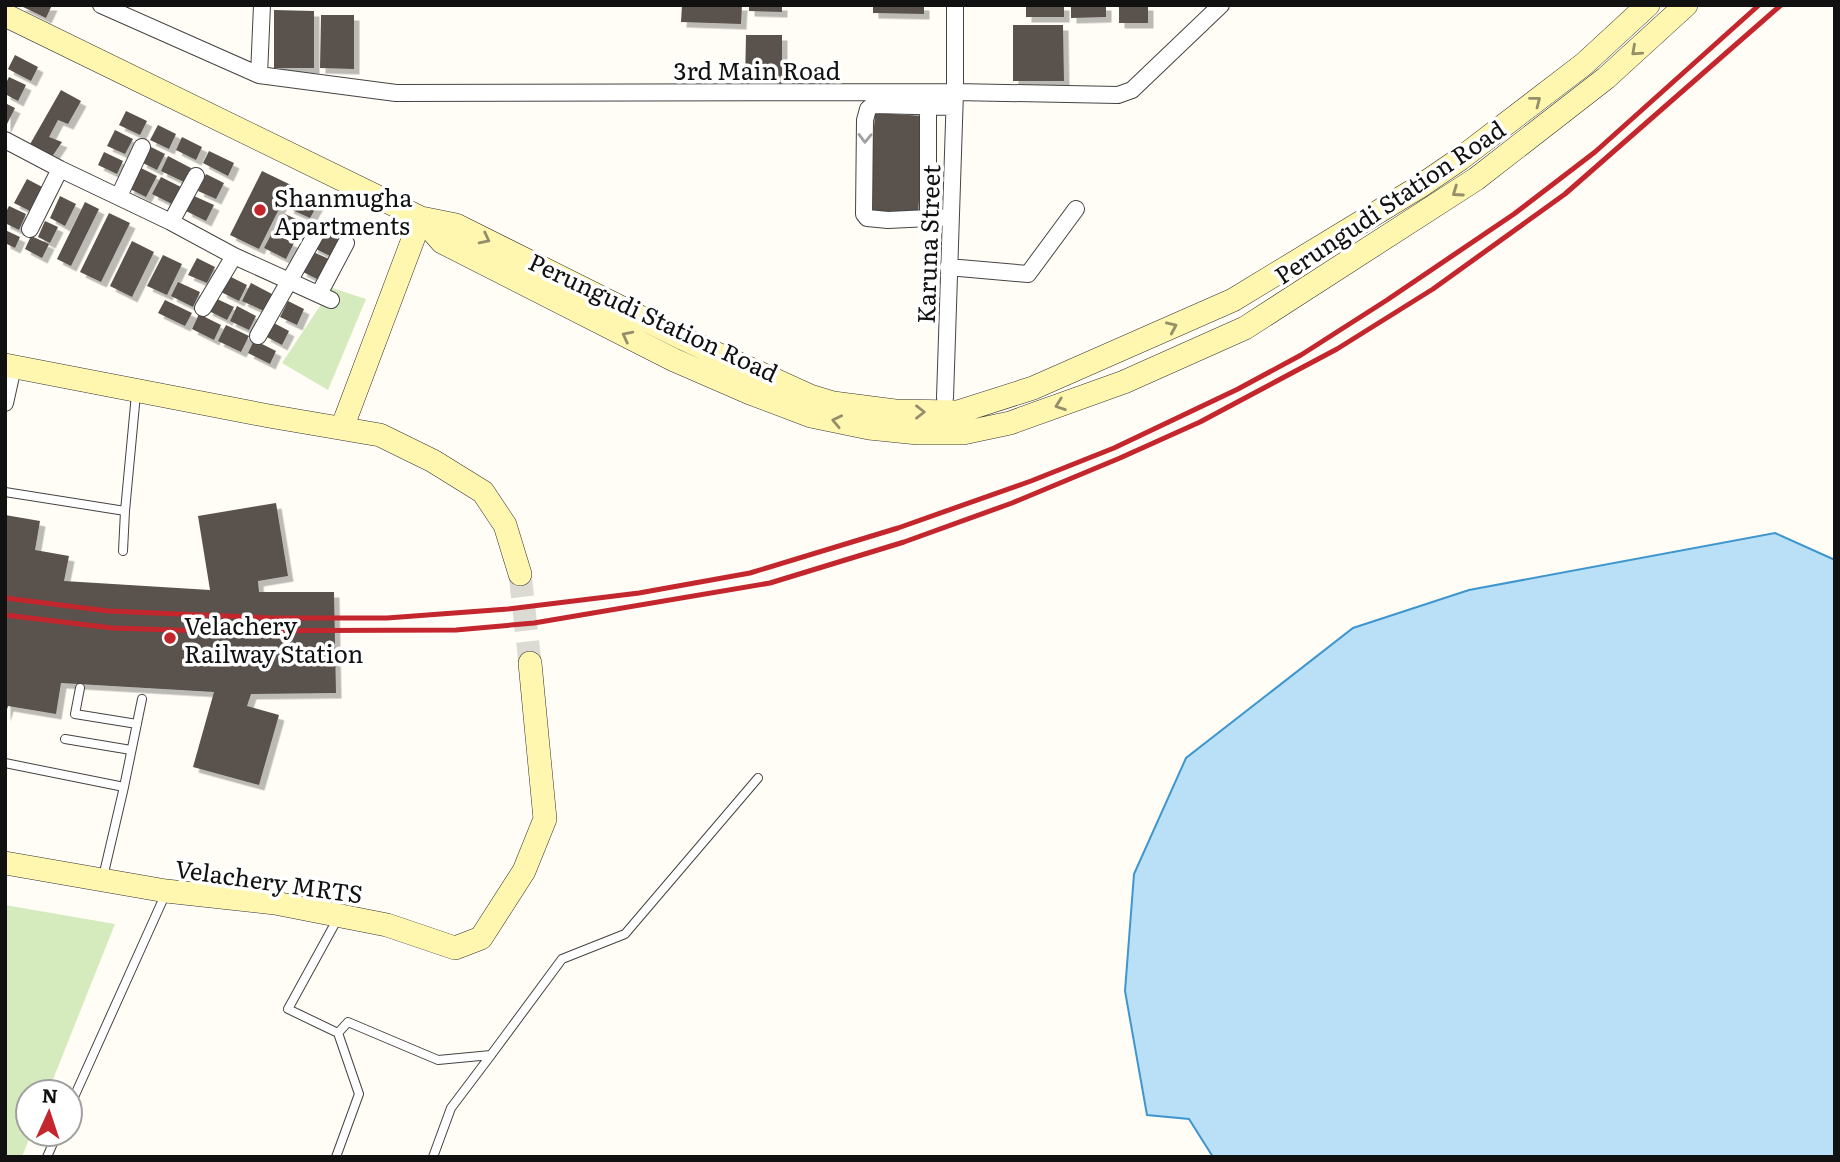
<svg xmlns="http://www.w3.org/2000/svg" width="1840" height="1162" viewBox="0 0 1840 1162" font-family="Literata,serif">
	<defs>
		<filter id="shadow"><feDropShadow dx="5.5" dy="5.5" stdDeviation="0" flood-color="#0004"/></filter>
	</defs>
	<rect width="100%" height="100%" fill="#fffdf5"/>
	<path fill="#d5ebbd" d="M332 288 366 299 328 390 282 363Z
		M5 905 115 924 48 1092H28V1134H31L22 1157H5Z"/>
	<path fill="#b9e0f7" stroke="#3f96cf" stroke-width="2" d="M1775 533 1835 560V1157H1213L1189 1119 1147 1115 1125 991 1134 874 1186 758 1353 628 1469 590Z"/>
	<path fill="#5a524d" filter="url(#shadow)" d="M19 5H52L46 18Z
		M682 5H742L741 24 681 22Z
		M749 5H782V12L749 11Z
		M873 5H924V14L873 13Z
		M1026 5H1064V17H1026Z
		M1071 5H1106V17L1071 18Z
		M1119 5H1148V23H1119Z
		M274 10 314 11V68H274Z
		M321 15H354V69L320 68Z
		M1013 25H1063L1064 81H1013Z
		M746 35H782V83H745Z
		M15 55 38 67 31 81 8 69Z
		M9 77 26 85 18 101 5 94V85Z
		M61 90 81 101 68 124 58 120 49 137 62 142 51 158 29 146Z
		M5 103 15 108 5 128Z
		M126 111 147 121 140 135 119 125Z
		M875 113 925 116 918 214 868 210Z
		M158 125 176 134 169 149 150 140Z
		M115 130 133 139 125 154 107 146Z
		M182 137 202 147 196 160 176 150Z
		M149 146 165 154 157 170 141 162Z
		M209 151 234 163 228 176 203 163Z
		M104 152 123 161 117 174 98 165Z
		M168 156 191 168 184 182 161 171Z
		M139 167 157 176 146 197 128 188Z
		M262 171 291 185 259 249 230 235Z
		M206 174 224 183 216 199 198 191Z
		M161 177 183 188 174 205 152 194Z
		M27 179 46 189 34 213 14 203Z
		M296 193 318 204 310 218 288 208Z
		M60 196 76 204 65 226 50 218Z
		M194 196 214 205 206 221 186 211Z
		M85 202 99 209 71 266 57 259Z
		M9 206 26 214 19 230 5 223V214Z
		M109 213 130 223 101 282 80 272Z
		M285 214 307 224 301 237 279 227Z
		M45 221 58 227 50 243 38 237Z
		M5 230 20 237 15 248 5 243Z
		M320 230 342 241 334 258 312 247Z
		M272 233 294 243 286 259 264 248Z
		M31 236 49 244 42 258 25 249Z
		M132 241 154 252 132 297 110 286Z
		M311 251 329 259 319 280 301 271Z
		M163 255 182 264 167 295 147 286Z
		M197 258 215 267 207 283 188 275Z
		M229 276 247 285 239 301 221 292Z
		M178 282 200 292 193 307 171 296Z
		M251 283 272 294 264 311 242 301Z
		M213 297 234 307 227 320 207 310Z
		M165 300 192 313 185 326 158 313Z
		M288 301 304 309 297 325 280 317Z
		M237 306 256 316 249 330 230 321Z
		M199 314 221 325 214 340 192 329Z
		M272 322 289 331 282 345 265 336Z
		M226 325 249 336 241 352 218 341Z
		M254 340 276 351 270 364 248 353Z
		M276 503 288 576 258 581 259 592H334L336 693 251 694 247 706 279 715 259 785 193 767 214 692 61 683 56 714 8 706 5 716V515L40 521 35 550 69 556 64 581 210 590 198 516Z"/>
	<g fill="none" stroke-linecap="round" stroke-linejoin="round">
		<path stroke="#dbdad3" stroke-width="23" stroke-dasharray="23 11" stroke-linecap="butt" d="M520 574 530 663"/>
		<g stroke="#444" stroke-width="10">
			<path id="lane" d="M5 492 125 511 136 394
				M123 551 125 511
				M80 688 75 714 137 724
				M65 739 131 750
				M5 763 124 787 103 877
				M124 787 142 699
				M338 1033 348 1022 438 1060 491 1055 562 959 625 934 758 778
				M70 1106 165 895
				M47 1157 57 1134
				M336 1157 359 1094 338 1033 288 1009 338 918
				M433 1157 451 1108 491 1055"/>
		</g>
		<g stroke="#444" stroke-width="18">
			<path id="street" d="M101 5 259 75
				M262 5 259 75 396 93 955 92 1118 95 1132 90 1221 5
				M5 140 60 169 171 222 234 256 331 300
				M119 196 142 147
				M950 217 888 220 867 218 864 214 865 120 868 109 873 105 954 107
				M928 218V107
				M171 222 196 176
				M30 229 60 169
				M948 267 1028 274 1076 209
				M319 294 346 243
				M203 308 234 256
				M258 336 317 232
				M945 398 955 92V5
				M5 403 13 367"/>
		</g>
		<g stroke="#333" stroke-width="24">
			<path id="secondary" d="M5 15 421 218 456 225 682 338 810 396 833 403 895 411 958 412 1033 388 1233 300 1419 187 1460 159 1584 64 1648 5
				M421 218 442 242 674 360 750 393 811 416 869 428 918 433H963L1010 423 1124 382 1245 328 1476 179 1606 78 1686 5
				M5 365 269 416 380 435 433 461 483 492 505 525 520 574
				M342 428 421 218
				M5 863 166 891 275 903 387 925 455 948 481 938 524 871 545 819 530 663"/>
		</g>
		<use href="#lane" stroke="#fff" stroke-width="8"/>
		<use href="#street" stroke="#fff" stroke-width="16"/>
		<use href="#secondary" stroke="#fff6b0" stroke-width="23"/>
		<path stroke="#c4262e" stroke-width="5" d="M5 598 108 611 273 618H387L508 609 639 593 750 573 898 528 1031 481 1114 448 1238 389 1301 355 1387 300 1514 214 1595 152 1759 5
			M5 615 112 628 205 631 456 630 534 623 770 583 904 542 1012 503 1120 458 1200 422 1337 349 1433 289 1565 194 1781 5"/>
	</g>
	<defs><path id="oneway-chevron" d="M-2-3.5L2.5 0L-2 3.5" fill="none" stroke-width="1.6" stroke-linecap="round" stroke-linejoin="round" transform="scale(1.75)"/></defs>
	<g stroke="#948f68">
		<use href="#oneway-chevron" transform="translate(1636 51) rotate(138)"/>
		<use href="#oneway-chevron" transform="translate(1536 101) rotate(-38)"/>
		<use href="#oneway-chevron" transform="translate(1457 192) rotate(145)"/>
		<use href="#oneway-chevron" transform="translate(485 239) rotate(27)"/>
		<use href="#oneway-chevron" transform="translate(1172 327) rotate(-24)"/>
		<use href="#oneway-chevron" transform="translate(627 336) rotate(-153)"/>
		<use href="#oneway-chevron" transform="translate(1060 405) rotate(160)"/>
		<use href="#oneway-chevron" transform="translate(920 412)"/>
		<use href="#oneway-chevron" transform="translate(837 421) rotate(-168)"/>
	</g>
	<use stroke="#a0a0a0" href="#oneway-chevron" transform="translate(865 138) rotate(91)"/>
	<g fill="#c4262e" stroke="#fff" stroke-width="2.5">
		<circle cx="260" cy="210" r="7"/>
		<circle cx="170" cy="638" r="7"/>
	</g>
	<g text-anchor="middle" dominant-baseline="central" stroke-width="7" stroke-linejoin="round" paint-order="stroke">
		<g font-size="24" fill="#111" stroke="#fff">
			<text x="757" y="69">3rd Main Road</text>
			<text transform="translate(1389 201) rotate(-34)">Perungudi Station Road</text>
			<text transform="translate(927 244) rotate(-88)">Karuna Street</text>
			<text transform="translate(654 316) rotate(25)">Perungudi Station Road</text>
			<text transform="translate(269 880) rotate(8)">Velachery MRTS</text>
		</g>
		<g font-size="24" fill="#111" stroke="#fff" text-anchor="start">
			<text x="274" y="196">Shanmugha<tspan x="274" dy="28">Apartments</tspan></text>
			<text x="184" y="624">Velachery<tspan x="184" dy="28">Railway Station</tspan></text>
		</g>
	</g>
	<rect width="1840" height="1162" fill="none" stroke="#111111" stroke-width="14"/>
	<g transform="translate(49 1113) rotate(3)"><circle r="33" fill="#ffffff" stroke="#a0a0a0" stroke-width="2"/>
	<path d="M0-5L12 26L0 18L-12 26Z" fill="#c4262e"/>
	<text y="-10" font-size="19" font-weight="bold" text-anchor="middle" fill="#111111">N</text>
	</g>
</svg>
